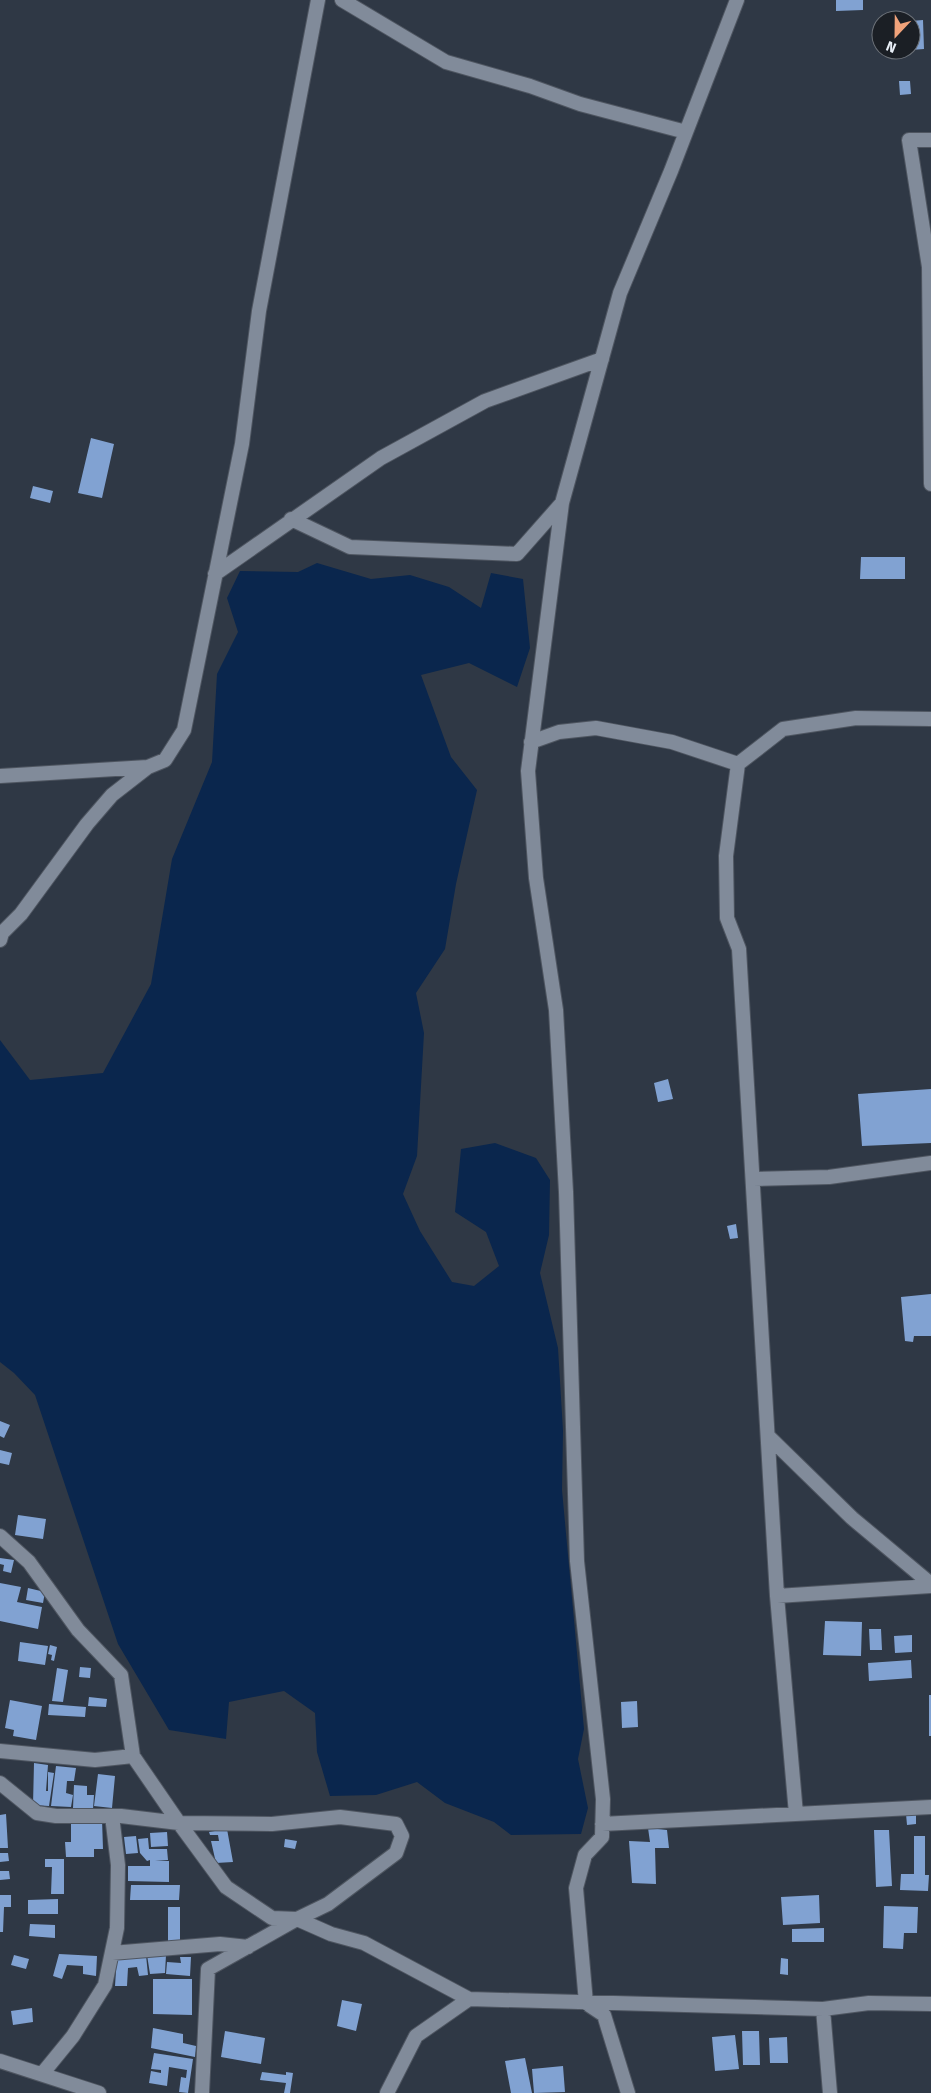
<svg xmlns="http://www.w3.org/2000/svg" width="931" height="2093" viewBox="0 0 931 2093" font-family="'Fira Sans',sans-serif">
	<rect width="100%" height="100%" fill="#2f3845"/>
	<path fill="#0a264d" d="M317 563 371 579 410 575 449 587 481 608 491 573 523 579 530 648 517 687 469 663 421 675 451 757 477 790 456 884 445 949 416 993 424 1033 417 1156 403 1194 420 1231 452 1282 474 1286 499 1266 486 1232 455 1212 461 1149 495 1143 536 1158 550 1180 549 1235 540 1273 558 1348 563 1431 562 1490 584 1729 578 1759 588 1808 581 1834 511 1835 494 1822 445 1803 417 1782 376 1795 330 1796 317 1752 315 1713 284 1691 229 1702 226 1739 169 1730 118 1644 35 1395 14 1373 0 1362V1040L30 1080 103 1073 151 984 172 859 212 762 217 674 238 632 227 598 240 571 298 572Z"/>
	<path fill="#81a2d2" d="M836 0H863V10L836 11Z
		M923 20 924 49 911 50V21Z
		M899 81H910L911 94 900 95Z
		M91 438 114 444 102 498 78 493Z
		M33 486 53 491 50 503 30 498Z
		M861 557H905V579H860Z
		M668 1079 673 1099 658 1102 654 1083Z
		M931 1089V1143L862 1146 858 1094Z
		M736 1224 738 1238 730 1239 727 1226Z
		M931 1294V1336H914L913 1342 905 1341 901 1297Z
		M0 1421 10 1425 4 1438 0 1436Z
		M0 1450 12 1453 9 1465 0 1463Z
		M18 1515 46 1519 43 1539 15 1535Z
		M0 1558 14 1560 11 1573 3 1571 4 1565 0 1564Z
		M0 1583 21 1587 17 1602 42 1607 38 1629 0 1621Z
		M28 1588 45 1592 43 1603 26 1600Z
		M825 1621 862 1622 861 1656 823 1655Z
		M869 1629H881L882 1650H870Z
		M912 1635V1652L895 1653 894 1636Z
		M20 1642 48 1646 45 1665 18 1661Z
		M50 1645 57 1647 54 1661 51 1660 52 1655 48 1654Z
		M911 1660 912 1678 869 1681 868 1663Z
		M80 1667 91 1668 90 1678 79 1677Z
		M57 1668 68 1670 63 1702 52 1701Z
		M929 1695H931V1736H929Z
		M89 1697 107 1699 106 1707 88 1706Z
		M10 1700 42 1706 36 1740 13 1736 14 1730 5 1728Z
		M637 1701 638 1727 622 1728 621 1702Z
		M49 1704 86 1707 85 1717 48 1715Z
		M34 1763 48 1765 46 1791H48V1772L54 1773 49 1806 33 1805Z
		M56 1766 76 1768 74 1781H67L66 1793 73 1795 71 1807 51 1806Z
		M98 1774 115 1776 112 1808 94 1806Z
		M74 1785 87 1786V1795H94L93 1809 73 1808Z
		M6 1814 8 1848H0V1815Z
		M906 1814H916V1824L907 1825Z
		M102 1819 103 1849H94V1857H66L65 1842H71V1820Z
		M648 1828 667 1830 669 1848H655L656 1884 632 1883 629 1841 650 1842Z
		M227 1829 233 1862 216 1863 211 1841H219L218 1835H210L209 1832Z
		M874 1830H889L892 1886 876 1887Z
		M167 1832 168 1846 151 1847 150 1833Z
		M136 1836 138 1853 126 1854 124 1837Z
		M914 1836H925V1875H929L928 1891 900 1890 901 1874H914Z
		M148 1838 149 1849H167L168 1860 155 1861H169V1882L128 1881V1866H150V1860L147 1861 140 1853 138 1839Z
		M285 1839 297 1841 295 1849 284 1847Z
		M0 1853H8L9 1861 0 1862Z
		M45 1859H64V1894H51L52 1867H45Z
		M0 1871H9L10 1879 0 1880Z
		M131 1885H180L179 1900H130Z
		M0 1895H11V1907H4L3 1932H0Z
		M819 1895 820 1923 783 1925 781 1897Z
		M58 1899V1914H28V1900Z
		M884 1906 918 1907 917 1933H904L903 1949 883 1948Z
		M168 1907H180V1941H168Z
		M30 1924 55 1925V1938L29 1936Z
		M824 1928V1942H792V1929Z
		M59 1954 97 1956 96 1976 83 1974V1966L67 1965 62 1979 53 1976Z
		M14 1955 29 1959 26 1969 11 1965Z
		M117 1955H146L148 1975 139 1976 137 1967 128 1968 127 1986H115Z
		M147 1955H166L165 1973 150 1974Z
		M180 1957H191L190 1976 166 1974 167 1962 181 1963Z
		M781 1958 788 1959V1975L780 1974Z
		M153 1979H192V2015L153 2014Z
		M342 2000 362 2004 356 2031 337 2026Z
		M32 2008 33 2022 13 2025 11 2011Z
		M153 2028 183 2034V2043L196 2046 195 2057 151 2048Z
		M225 2031 265 2038 261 2064 221 2057Z
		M742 2031H759L760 2065H743Z
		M735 2035 739 2069 715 2071 712 2037Z
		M787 2037 788 2063H770L769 2038Z
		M154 2053 193 2059 188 2093 179 2092 181 2077 186 2078 187 2070 169 2067 167 2086 149 2083 151 2071 161 2073V2070L151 2069Z
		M525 2058 532 2093H511L505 2061Z
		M563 2066 565 2092 534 2093 532 2069Z
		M262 2072 286 2075V2072L293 2073 290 2093H284L286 2083 260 2080Z"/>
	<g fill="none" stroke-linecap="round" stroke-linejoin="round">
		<g stroke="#4e5560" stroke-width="16">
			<path id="street" d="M342 0 446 62 530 86 580 104 686 132
				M931 140H909L929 267 931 484
				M291 519 350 547 517 554 562 503
				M215 574 381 458 485 401 602 359
				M531 742 559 732 596 728 672 742 738 764
				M0 776 148 767 165 760 184 730 242 444 259 311 318 0
				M0 940 2 933 21 914 87 824 112 795 148 767
				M753 1179 829 1177 931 1163
				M768 1436 852 1518 931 1584
				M0 1536 29 1562 78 1630 121 1675 133 1756 179 1823 226 1887 272 1918 297 1919 208 1969 202 2093
				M777 1596 931 1586
				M0 1751 95 1760 133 1756
				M0 1783 37 1813 56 1816H121L179 1823 272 1824 340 1817 396 1824 402 1836 396 1853 328 1904 297 1919 331 1934 364 1943 469 1999
				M796 1814 777 1596 739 949 727 918 726 856 738 764 783 729 856 718 931 719
				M602 1824 931 1807
				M112 1953 220 1944 248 1947
				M823 2009 869 2003 931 2004
				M0 2061 99 2093
				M42 2074 73 2036 105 1985 117 1928 118 1865 112 1816
				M387 2093 416 2036 469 1999 823 2009 830 2093
				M628 2093 604 2015 586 2003 576 1888 585 1855 602 1837 603 1799 577 1561 566 1192 556 1010 536 878 528 771 562 503 620 293 671 171 737 0"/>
		</g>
		<use href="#street" stroke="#818b9a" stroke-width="14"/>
	</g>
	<g transform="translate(896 35) rotate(202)"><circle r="24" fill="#1b1f25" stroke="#6d7279"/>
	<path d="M0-4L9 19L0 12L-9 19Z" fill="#f0a27a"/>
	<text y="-8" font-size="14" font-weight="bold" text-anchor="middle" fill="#e9eff7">N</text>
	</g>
</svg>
